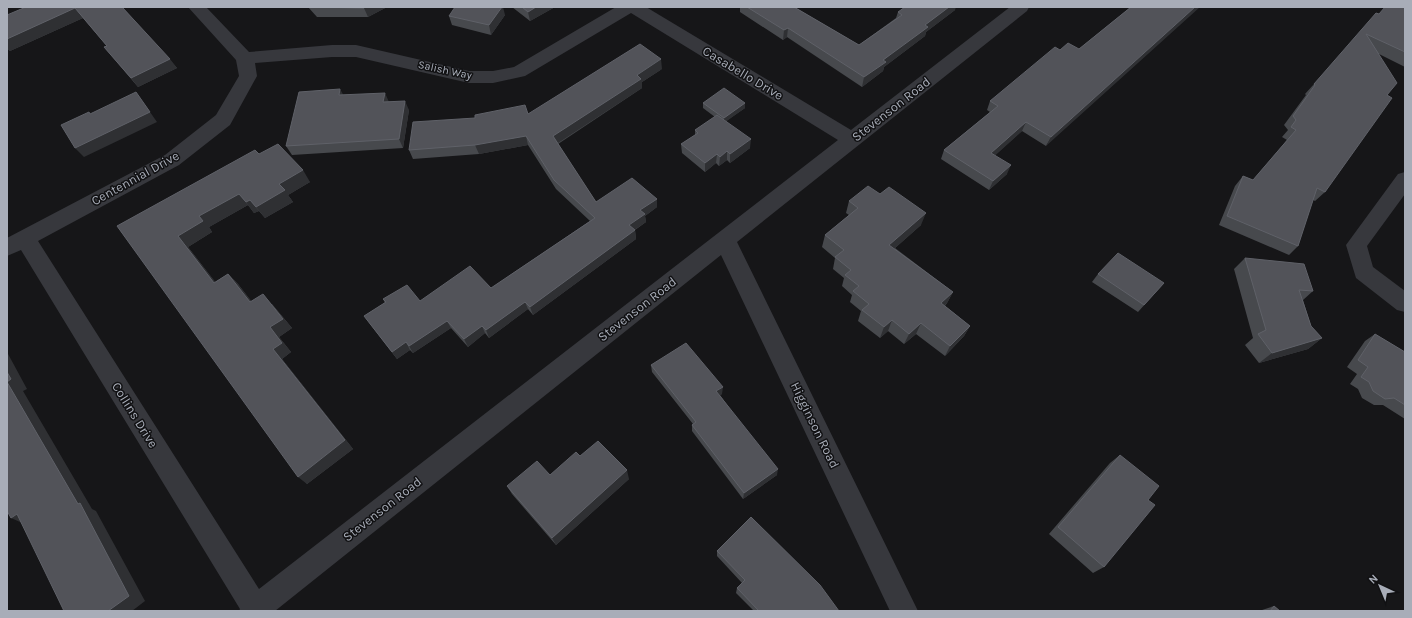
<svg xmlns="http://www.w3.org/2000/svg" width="1412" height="618" viewBox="0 0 1412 618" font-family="Karla,sans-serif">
	<rect width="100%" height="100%" fill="#161618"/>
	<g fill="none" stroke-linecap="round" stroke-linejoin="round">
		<path fill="#37383d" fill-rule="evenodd" d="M188 7H206L249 52 332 45H356L469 71H493L514 67 616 7H646L851 130 1010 7H1029L1027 11 737 242 918 611H890L721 255 275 611H239L240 609 21 250 7 256V238L165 155 216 115 239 76 236 60ZM631 13 838 140 259 589 38 241 179 165 230 125 257 76 255 63 332 57H356L469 83H493L525 76Z
			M1405 172V194L1367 246 1373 267 1405 291V312L1397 310 1356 278 1346 245 1398 174Z"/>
	</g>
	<path fill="#47494d" d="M122 7 177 68 138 87 104 47 107 46 83 18 10 51 7 48V15Z
		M308 7H387L368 17H317Z
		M512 7H555L530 21Z
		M740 7H794L859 45 896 18 898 12 955 10 926 32 925 36 884 67 883 71 862 87 787 37 783 40 740 12Z
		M1131 7 1046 146 1022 131 995 155 1007 174 989 190 941 159 944 150 990 112 987 110 990 101 1060 50 1079 49Z
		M1405 7V67L1379 54 1387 95 1325 192 1315 201 1313 200 1298 246 1289 255 1219 225 1235 186 1243 176 1253 180 1287 140 1282 137 1288 130 1284 125 1306 95 1305 94 1314 84 1379 14Z
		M505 15 491 35 452 25 449 16Z
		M662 69 642 82V88L558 144 596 202 657 199V207L645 216 646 222 635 230 636 239 533 315 528 309 489 338 485 333 468 347 451 328 413 353 410 350 397 359 364 316 385 303 383 299 420 301 491 288 590 221 556 189 528 145 479 154 413 159 409 150 528 114Z
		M343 95 388 102 409 110 403 148 292 155 286 146Z
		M703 103H745V108L726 121 750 148 730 163 727 160 719 166 716 163 705 172 682 153 681 144 695 135V130L715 117 703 108Z
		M259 154 310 182 288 195 293 202 265 218 259 211 254 213 248 205 209 227 212 232 188 247 215 282 228 274 238 284 251 301 272 304 292 328 279 337 291 352 282 359 353 449 307 484 117 226Z
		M849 201 921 225 895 248 953 292 947 303 945 306 970 326 964 336 945 356 916 334 904 344 888 331 880 338 858 321 861 311 850 302 852 295 842 286 844 278 833 269 835 258 822 247 825 235 849 215 846 213Z
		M1245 258 1313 291 1303 300 1311 326 1322 338 1308 349 1259 363 1245 345 1253 338 1234 269Z
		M1098 274 1164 283 1138 312 1092 282Z
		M1375 334 1405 352V419L1383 405H1374L1362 398 1358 389 1350 384 1357 374 1347 367 1365 341Z
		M651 365 722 394 720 395 777 475 743 499 692 431V425L693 424 652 372Z
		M1120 455 1148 500 1104 567 1093 573 1049 534 1110 463Z
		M580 456 629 479 556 545 512 494 507 486 550 475Z
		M717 551 839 611H754L736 593 737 588 742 583 717 556Z
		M1274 606 1280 611H1262V610Z"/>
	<path fill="#2f3033" d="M365 7H387L368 17 364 8Z
		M502 7H503L505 15 491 35 489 25Z
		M536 7H555L530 21 528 12Z
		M949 7H956L955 10 926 32 925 36 884 67 883 71 862 87 864 77 925 25Z
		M1195 7H1200L1046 146 1051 137Z
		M75 8 83 18 10 51 7 48V39Z
		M788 28 787 37 783 40 784 30Z
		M170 59 177 68 138 87 131 78Z
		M661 59 662 69 642 82V88L555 145 553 136 637 75Z
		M340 89 345 98 339 95Z
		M136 92 157 122 84 157 75 148Z
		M385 93 389 102H383Z
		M405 101 409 110 403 148 399 139Z
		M745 103V108L724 123V118Z
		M1026 122 1022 131 988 162 991 153Z
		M526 136 528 145 479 154 475 145Z
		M751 139 750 148 730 163V154Z
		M727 151V160L719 166 720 157Z
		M717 154 716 163 705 172V163Z
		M1011 165 1007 174 989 190 993 181Z
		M303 170 310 182 288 195 293 202 265 218 256 207 279 184Z
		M239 194 248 205 209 227 212 232 188 247 224 293 214 283 178 236 199 216Z
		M657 199V207L645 216 646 222 630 233 629 225 640 210Z
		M250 200 259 211 254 213 246 202Z
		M926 213 921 225 886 256 889 245Z
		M635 230 636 239 533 315 530 307Z
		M228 274 238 284 260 312 250 302Z
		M953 292 947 303 936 314 941 303Z
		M263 294 292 328 279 337 291 352 282 359 353 449 307 484 298 477 273 349 270 327Z
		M525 302 528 309 489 338 486 330Z
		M892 320 888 331 880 338 884 327Z
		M447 321 451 328 413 353 409 346Z
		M921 323 916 334 904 344 909 334Z
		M482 326 485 333 468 347 464 339Z
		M970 326 964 336 945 356 950 346Z
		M1322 338 1308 349 1259 363 1272 353Z
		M406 342 410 350 397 359 392 352Z
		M7 352 27 389 23 391 92 509 96 511 145 601 132 611H108L7 382Z
		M723 387 722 394 716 398V391Z
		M778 469 777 475 743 499 744 493Z
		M627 470 629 479 556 545 552 538Z
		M17 514 29 526 11 518Z"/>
	<path fill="#525359" stroke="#5f6168" d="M26 7H122L170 59 131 78 104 47 107 46 75 8 7 39V15Z
		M312 7H365L364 8Z
		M455 7H502L489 25 449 16Z
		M522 7H536L528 12Z
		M747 7H794L859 45 902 15 898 12 905 7H949L925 25 928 27 883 60 886 62 864 77 788 28 784 30Z
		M1131 7H1195L1051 137 1026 122 991 153 1011 165 993 181 944 150 998 106 990 101 1055 47 1060 50 1068 43 1079 49Z
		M1385 7H1405V52L1366 34 1397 83 1387 95 1392 98 1325 192 1317 188 1298 246 1227 216 1243 176 1253 180 1296 130 1291 127 1296 120 1293 116 1315 85 1314 84 1376 13 1379 14Z
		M640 44 661 59 637 75 641 79 553 136 596 202 632 178 657 199 640 210 645 214 629 225 635 230 530 307 525 302 486 330 482 326 464 339 447 321 409 346 406 342 392 352 364 316 386 302 383 299 407 285 420 301 470 266 491 288 595 218 554 180 526 136 475 145 409 150 413 122 475 118V115L525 105 528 114Z
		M724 88 745 103 724 118 703 103Z
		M340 89 339 95 385 93 383 102 405 101 399 139 286 146 299 92Z
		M136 92 150 112 75 148 61 125 89 112 90 114Z
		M717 115 751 139 730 154 727 151 720 157 717 154 705 163 681 144 698 133 695 130Z
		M278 144 303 170 279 184 285 190 256 207 250 200 246 202 239 194 199 216 203 221 178 236 214 283 228 274 250 302 263 294 283 319 270 327 282 343 273 349 345 440 298 477 117 226 255 150 259 154Z
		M868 186 880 194 889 187 926 213 889 245 953 292 941 303 970 326 950 346 921 323 909 334 892 320 884 327 862 310 869 304 853 291 859 286 845 275 851 270 835 257 844 250 825 235 858 208 849 201Z
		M1118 253 1164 283 1144 305 1098 274Z
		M1245 258 1304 264 1313 291 1299 290 1311 326 1322 338 1272 353 1258 334 1266 330Z
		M1375 334 1405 352V405L1394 398 1385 399 1373 391 1369 382 1361 377 1368 367 1358 360Z
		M686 343 723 387 716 391 778 469 744 493 692 425 696 422 651 365Z
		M7 372 11 379 7 382Z
		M7 382 78 504 80 503 129 596 108 611H64L17 514 11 518 7 511Z
		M598 441 627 470 552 538 507 486 537 461 550 475 576 452 580 456Z
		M1120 455 1159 486 1148 500 1155 505 1104 567 1058 527Z
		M751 517 820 585 839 611H759L737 588 745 580 717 551Z
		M1274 606 1280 611H1270Z"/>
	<g text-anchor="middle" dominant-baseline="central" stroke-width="3" stroke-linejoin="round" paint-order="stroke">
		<g font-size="11" fill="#a8adb8" stroke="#111113">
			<text transform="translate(445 70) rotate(12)">Salish Way</text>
		</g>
		<g font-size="13" fill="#a8adb8" stroke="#111113">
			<text transform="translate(743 73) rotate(31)">Casabello Drive</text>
			<text transform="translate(891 109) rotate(-38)">Stevenson Road</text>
			<text transform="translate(135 178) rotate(-29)">Centennial Drive</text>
			<text transform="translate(637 309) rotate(-38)">Stevenson Road</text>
			<text transform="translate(135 415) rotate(58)">Collins Drive</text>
			<text transform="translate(815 425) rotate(64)">Higginson Road</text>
			<text transform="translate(382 509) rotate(-38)">Stevenson Road</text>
		</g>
	</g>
	<rect width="1412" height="618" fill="none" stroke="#a8adb8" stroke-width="16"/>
	<g transform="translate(1380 586) rotate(316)" stroke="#111113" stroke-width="3" paint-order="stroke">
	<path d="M0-3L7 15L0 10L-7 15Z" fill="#a8adb8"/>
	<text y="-6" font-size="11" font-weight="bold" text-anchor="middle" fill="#a8adb8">N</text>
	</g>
</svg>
